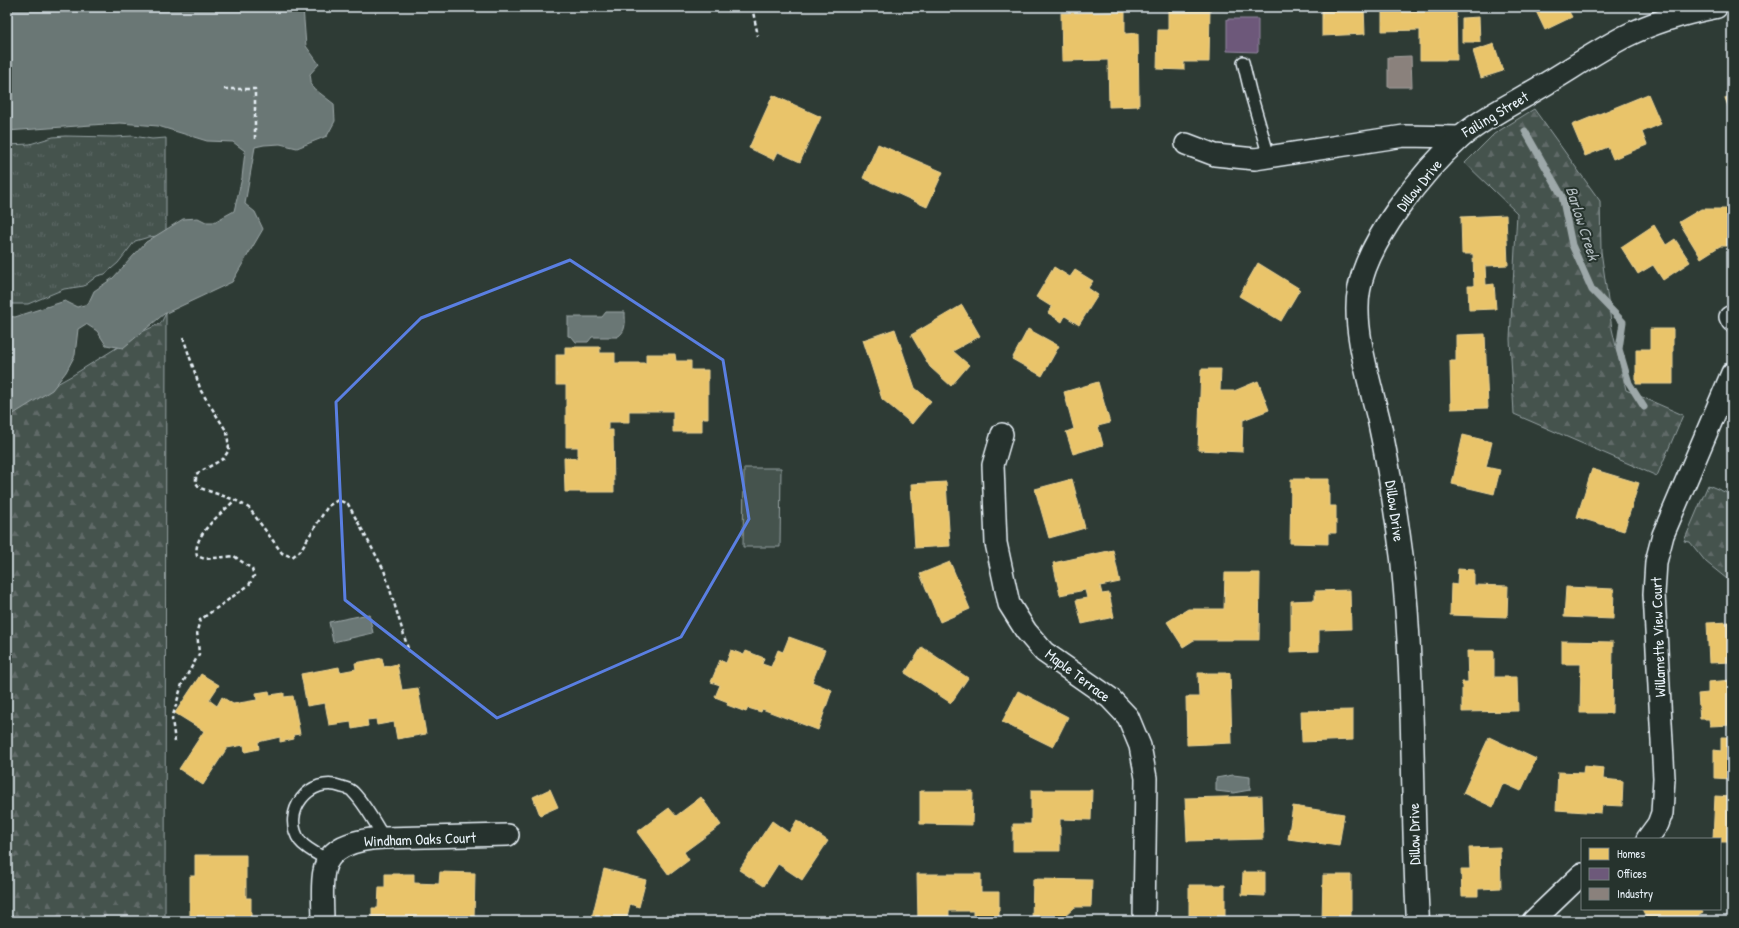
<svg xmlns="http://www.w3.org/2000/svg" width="1739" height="928" viewBox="0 0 1739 928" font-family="'Patrick Hand',sans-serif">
	<defs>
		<pattern id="grass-tufts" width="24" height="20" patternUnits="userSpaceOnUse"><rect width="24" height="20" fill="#45524e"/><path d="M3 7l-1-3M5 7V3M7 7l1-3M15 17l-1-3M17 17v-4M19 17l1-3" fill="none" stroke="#606b68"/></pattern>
		<pattern id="forest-firs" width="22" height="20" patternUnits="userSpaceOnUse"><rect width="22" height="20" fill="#45524e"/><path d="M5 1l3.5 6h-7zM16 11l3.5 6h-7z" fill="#606b68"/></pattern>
	</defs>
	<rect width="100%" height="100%" fill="#2e3b35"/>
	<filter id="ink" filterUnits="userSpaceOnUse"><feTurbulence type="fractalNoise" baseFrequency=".025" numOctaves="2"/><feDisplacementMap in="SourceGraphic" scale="8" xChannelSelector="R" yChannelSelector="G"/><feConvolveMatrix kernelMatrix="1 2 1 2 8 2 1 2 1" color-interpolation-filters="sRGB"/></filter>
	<g filter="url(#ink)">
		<path fill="url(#grass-tufts)" stroke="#96a2a3" d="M65 136 114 137 133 136 152 139 166 138V235L149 237 135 241 118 263 105 274 97 276 84 286 64 289 28 304H7V145L30 144 53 137Z"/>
		<path fill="url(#forest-firs)" stroke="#96a2a3" d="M1534 109 1600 201 1601 251 1612 329 1626 390 1683 415 1657 476 1514 414 1510 339 1517 213 1465 163 1494 134Z
			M166 313 165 921H7V409L39 394 73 375 142 332 161 323Z
			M1708 485 1732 495V583L1706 562 1690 542 1684 541Z"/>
		<path fill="#45524e" stroke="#96a2a3" d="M744 468H781L780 547H743Z"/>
		<path fill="#6b7775" stroke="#9da8a9" d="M7 7H303L306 46 319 64 310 74 312 87 334 104 335 121 327 136 297 148 280 144 264 145 255 147 245 204 255 212 263 229 232 282 164 314 123 348 106 345 97 331 86 324 78 329 75 355 66 372 52 390 7 418V316L15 317 65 301 77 307 88 304 94 291 113 278 146 242 183 219 198 218 206 222H214L234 211 242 178 245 151 233 142 207 141 158 126 120 123 7 131Z
			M606 312H625C625 321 627 332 617 337H592L588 342H576L572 337 568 336V317H602Z
			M369 614 373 633 333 642 329 622Z
			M1233 775 1250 777V790L1233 793 1216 791V778Z"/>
		<path fill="#e9c46a" stroke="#e9d295" d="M1168 7H1210L1209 62H1184V70L1157 69 1158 30H1168Z
			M1322 7H1364L1365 34 1322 36Z
			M1382 7H1456L1457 60H1420V30L1382 31Z
			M1534 7H1569L1567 8 1572 17 1545 30Z
			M1125 12V34L1138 33 1139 106 1109 107 1108 60 1062 61 1061 13Z
			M1479 17 1480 42H1462V18Z
			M1494 44 1503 71 1481 78 1473 51Z
			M1648 94 1661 124 1642 132 1647 145 1613 159 1608 147 1585 156 1572 125Z
			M773 95 821 117 800 162 778 152 774 160 749 148Z
			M1732 95V117L1725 98Z
			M878 144 943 172 927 207 863 178Z
			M1701 209H1732V246H1720L1701 258 1679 222Z
			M1506 215 1508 265 1485 266 1486 285 1494 284 1496 309 1469 310 1468 286H1474L1473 254H1462L1461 217Z
			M1654 225 1666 245 1675 239 1690 262 1663 280 1653 265 1638 274 1621 247Z
			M1258 263 1300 289 1281 321 1239 296Z
			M1054 267 1070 277 1075 270 1093 281 1088 288 1098 295 1079 325 1065 316 1062 322 1048 313 1052 307 1036 297Z
			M962 305 980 336 953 351 969 365 951 386 930 367 911 335Z
			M895 329 915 388 931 401 912 424 882 399 863 340Z
			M1028 329 1059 346 1042 376 1012 359Z
			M1650 329H1673V384H1636V349H1650Z
			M1485 334 1488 408 1451 409 1450 361H1456V335Z
			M565 347H600V353H615V363H646V354H675L676 361H691V370H708V418H702V432H673V411H629V422H608V430H613L614 492H565L564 458H578V447H566V385H556V355H565Z
			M1201 369H1221L1220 391H1234L1258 381 1269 410 1243 420 1242 452 1198 450Z
			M1098 382 1110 423 1098 426 1103 445 1073 454 1066 432 1074 429 1064 392Z
			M1463 435 1492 442 1486 467 1500 470 1494 494 1452 484Z
			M1592 469 1639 483 1624 531 1577 517Z
			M1072 479 1085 528 1049 538 1035 489Z
			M1291 479H1329V506H1336V533H1328V544L1290 543Z
			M946 482 950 546 915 548 911 484Z
			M1113 550 1120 582 1100 586 1102 594 1109 593 1114 617 1082 624 1076 600 1087 598 1085 590 1060 595 1053 563Z
			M950 562 970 609 940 622 920 574Z
			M1458 569 1474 570V585L1508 586 1507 617 1450 615 1451 584 1457 585Z
			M1225 573H1260L1259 640H1194L1183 647 1167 622 1188 609H1224Z
			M1566 587 1614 589 1613 619 1564 617Z
			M1350 590 1351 629 1319 630V651L1291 652V601L1315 600V591Z
			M1732 622V662L1709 663 1707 623Z
			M789 637 825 650 812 682 832 690 818 730 762 709 761 712 748 708 746 712 727 705 728 702 715 697 720 685 711 682 720 660 726 663 731 650 744 655 746 651 764 658 762 664 771 667 778 650 783 652Z
			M1562 641 1613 642 1612 713H1580L1581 664H1562Z
			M922 647 968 678 951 703 905 673Z
			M1467 651H1494V677H1517L1518 711 1462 712V682H1468Z
			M382 658 384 667 397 664 402 690 418 688 426 734 397 739 394 722 377 725 376 719 367 720 368 726 352 729 351 722 329 725 325 703 307 706 301 674 339 667 340 672 356 669 355 663Z
			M1198 673H1230L1232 743 1187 745 1186 697H1199Z
			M201 674 219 685 209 700 217 706 222 697 233 704 257 700 256 693 269 691 270 695 284 693V697L293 696 300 734 293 735 294 739 280 742V737L258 742 259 749 245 752 244 745 227 748 203 785 179 769 204 731 175 713Z
			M1732 680V725L1710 726 1709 719H1700L1698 694 1708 693V682Z
			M1018 691 1068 717 1053 747 1002 722Z
			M1353 710V740L1302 742 1301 711Z
			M1489 737 1536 759 1521 791 1503 783 1493 807 1463 793Z
			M1721 737H1732V779L1714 778V750L1721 751Z
			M1584 766 1604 768 1603 779 1623 781 1622 806 1602 805 1601 813 1556 810 1558 772 1583 773Z
			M550 789 558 807 540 815 533 797Z
			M1031 790H1092L1091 820 1060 819V851H1013V824H1031Z
			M920 791H973L972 825 920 824Z
			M1262 796 1263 839 1187 841 1185 798Z
			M1715 796 1732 797V842H1720V839H1713Z
			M701 797 721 825 684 852 689 860 669 875 637 832 669 808 676 816Z
			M1293 806 1344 814 1339 846 1288 839Z
			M797 820 828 841 802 880 778 864 764 886 739 870 772 821 789 833Z
			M1500 847 1501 888 1478 889V896H1462L1461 869H1470L1469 848Z
			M195 855H246V898H251V921H190V876H195Z
			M604 869 646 880 639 907 630 904 626 921H591Z
			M440 872 475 873 474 921H372V908H378L379 887H385V874H414V883L439 884Z
			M1243 872H1265V896L1242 895Z
			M917 874H981V892H999V921H973V911H949V921H918Z
			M1323 875H1351V921H1322Z
			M1033 879 1092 880 1091 907H1075L1063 918V921H1032Z
			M1189 885H1225V921H1189Z
			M1642 909H1701L1703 913 1689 921H1648Z"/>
		<path fill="#6d597a" stroke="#9287a0" d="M1227 19H1258V52L1227 51Z"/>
		<path fill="#8a817c" stroke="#a6a3a1" d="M1411 56 1412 87H1388V57Z"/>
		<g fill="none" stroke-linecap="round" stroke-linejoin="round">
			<path stroke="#9da8a9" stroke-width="7" d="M1525 131 1562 196 1572 245 1592 290 1623 322 1619 349 1629 383 1644 407"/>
			<g stroke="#e8f1f8" stroke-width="14">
				<path id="service" d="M1243 62 1250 91 1269 157
					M328 860C319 855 306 849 300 841 280 813 310 774 342 787 346 788 351 789 353 792 364 803 376 824 384 838"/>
			</g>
			<g stroke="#e8f1f8" stroke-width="24">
				<path id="minor" d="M1186 144 1215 155 1255 159 1404 136 1461 137
					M1730 317 1732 321
					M1002 434 993 465 996 543 1009 604 1026 631 1044 652 1110 698 1128 717 1140 746 1146 778 1144 921
					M1647 839 1658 824 1662 813 1664 778 1654 594 1656 562 1663 535 1732 373
					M323 921C323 906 321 885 324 871 329 844 362 839 384 838L508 835
					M1533 921 1582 874"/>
			</g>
			<g stroke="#e8f1f8" stroke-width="25">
				<path id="tertiary" d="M1418 921C1411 800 1415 679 1402 559 1396 513 1389 467 1379 421 1370 383 1352 328 1359 290 1367 241 1423 171 1460 138 1480 120 1507 107 1530 93 1562 75 1593 53 1626 36 1654 22 1685 13 1716 7"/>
			</g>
			<path stroke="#e8f1f8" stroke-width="2.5" stroke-dasharray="4 3" stroke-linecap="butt" d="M752 7 758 36
				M224 89H255V142
				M183 337 201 391 227 432 229 450 223 459 196 474V483L200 488 235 500 249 508 282 553 292 557 300 551 328 506 338 500 348 504 384 570 409 652
				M175 742 172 719 182 684 199 654 197 631 200 620 249 585 254 576 252 569 234 556 205 559 197 556C192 535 221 514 235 500"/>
			<use href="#service" stroke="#26332d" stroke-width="11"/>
			<use href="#minor" stroke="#26332d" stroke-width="21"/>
			<use href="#tertiary" stroke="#26332d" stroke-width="22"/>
		</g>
	</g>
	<path fill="none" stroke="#5a7fe2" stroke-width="3" stroke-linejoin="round" d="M570 260 723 360 749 519 681 637 497 718 345 600 336 402 421 318Z"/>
	<g text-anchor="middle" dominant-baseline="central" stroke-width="4" stroke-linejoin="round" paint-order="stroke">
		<g font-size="15" fill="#e8f1f8" stroke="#26332d">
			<text transform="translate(1495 114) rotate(-31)">Failing Street</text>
			<text transform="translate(1419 185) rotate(-51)">Dillow Drive</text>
			<text transform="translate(1395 511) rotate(82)">Dillow Drive</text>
			<text transform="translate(1658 637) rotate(-92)">Willamette View Court</text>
			<text transform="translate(1078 675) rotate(37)">Maple Terrace</text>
			<text transform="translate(1414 834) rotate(-91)">Dillow Drive</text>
			<text transform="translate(420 839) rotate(-2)">Windham Oaks Court</text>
		</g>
		<g font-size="16" font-style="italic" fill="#b0babd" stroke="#26332d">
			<text transform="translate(1583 223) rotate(72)">Barlow Creek</text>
		</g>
	</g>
	<rect width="1739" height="928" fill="none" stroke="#26332d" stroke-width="24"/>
	<rect x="12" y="12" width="1715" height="904" fill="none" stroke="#e8f1f8" stroke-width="1.5" filter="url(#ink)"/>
	<rect x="1581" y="838" width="140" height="72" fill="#26332d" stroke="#747f7e"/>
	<rect x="1589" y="848" width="20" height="12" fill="#e9c46a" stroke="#747f7e"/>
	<text x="1617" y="858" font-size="12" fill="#e8f1f8">Homes</text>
	<rect x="1589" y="868" width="20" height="12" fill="#6d597a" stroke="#747f7e"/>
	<text x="1617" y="878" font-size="12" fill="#e8f1f8">Offices</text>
	<rect x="1589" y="888" width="20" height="12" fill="#8a817c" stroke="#747f7e"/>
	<text x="1617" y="898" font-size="12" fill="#e8f1f8">Industry</text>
</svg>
